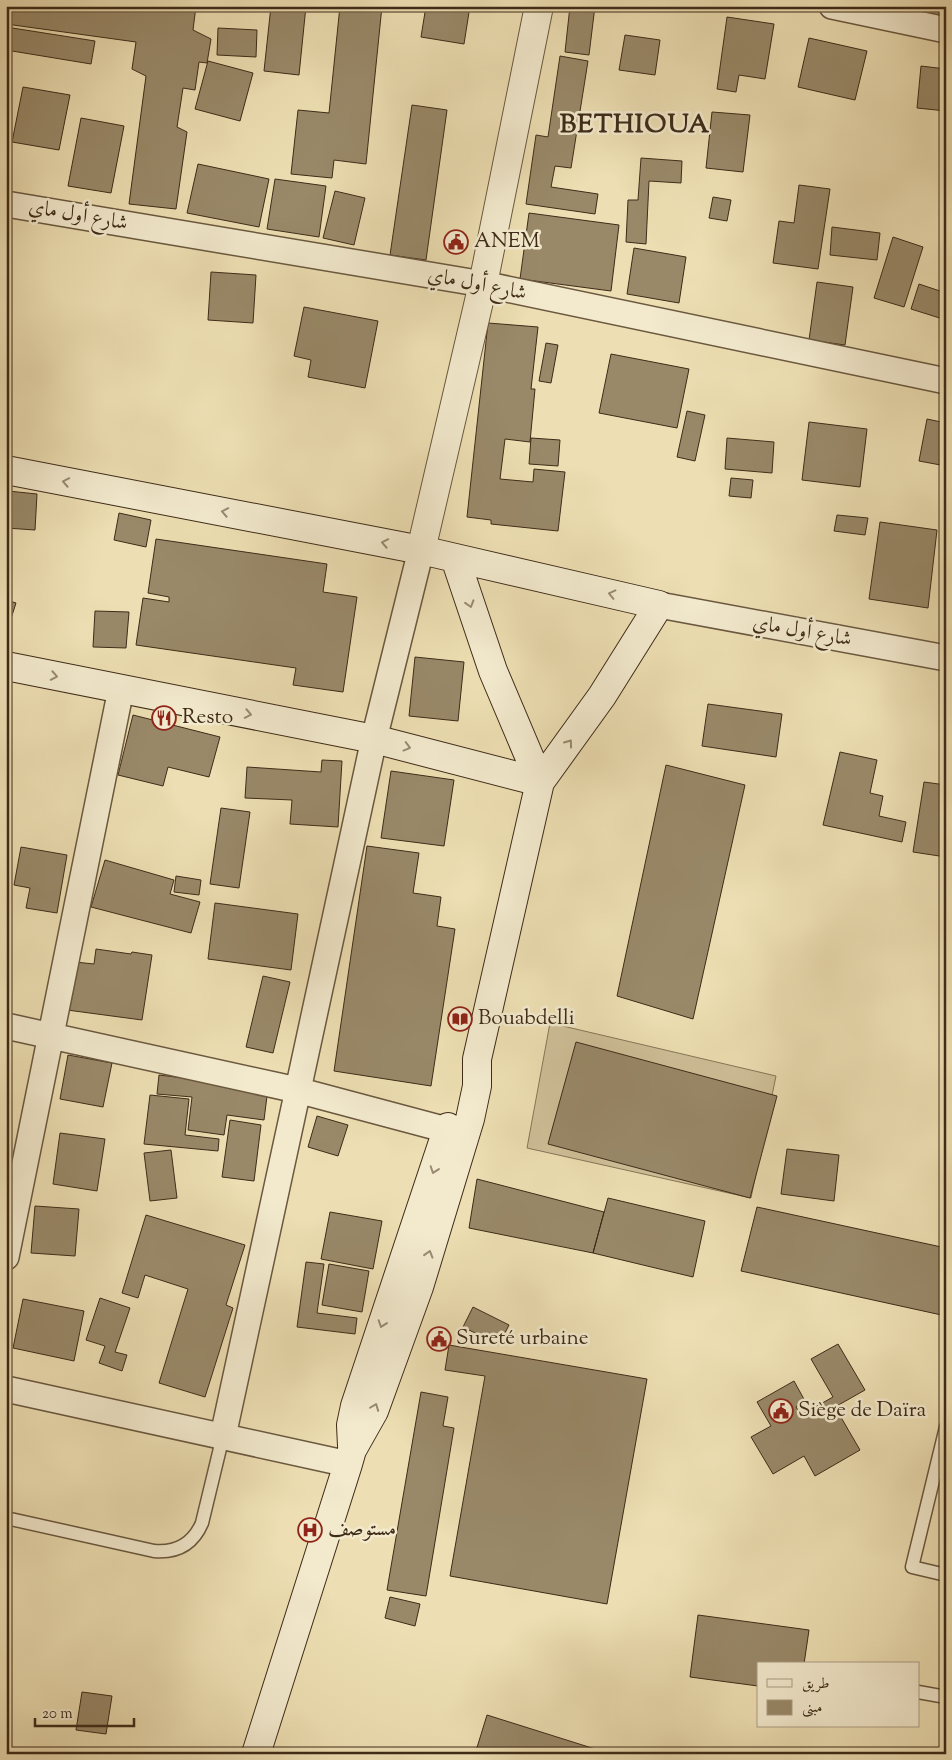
<svg xmlns="http://www.w3.org/2000/svg" width="952" height="1760" viewBox="0 0 952 1760" font-family="'Sorts Mill Goudy',Amiri,serif">
	<rect width="100%" height="100%" fill="#eddfb3"/>
	<filter id="stains"><feTurbulence type="fractalNoise" baseFrequency=".004" numOctaves="4"/><feColorMatrix values="0 0 0 0 .2 0 0 0 0 .09 0 0 0 0 .02 0 0 0 .5 -.17"/></filter>
	<radialGradient id="worn" r=".72"><stop offset=".6" stop-color="#630" stop-opacity="0"/><stop offset="1" stop-color="#630" stop-opacity=".3"/></radialGradient>
	<path fill="#cfc099" stroke="#867658" d="M550 1023 776 1076 751 1198 527 1148Z"/>
	<path fill="#998969" stroke="#3e2b18" d="M6 6H196L193 30 211 39 207 63 199 62 195 90 183 88 177 127 187 132 176 209 129 204 146 76 132 69 136 42 6 24Z
		M271 6H306L299 75 264 71Z
		M340 6H382L366 164 334 160 332 178 291 174 298 110 329 113Z
		M426 6H470L464 44 421 37Z
		M570 6H595L589 55 565 52Z
		M926 6H946V23L924 19Z
		M727 17 774 24 765 79 739 75 736 92 717 89Z
		M6 27 95 41 91 64 6 50Z
		M218 28 257 30 256 57 217 55Z
		M625 35 660 40 655 75 619 70Z
		M809 38 867 51 855 100 798 87Z
		M560 56 588 61 571 168 555 166 551 187 598 194 595 214 526 204 536 135 548 137Z
		M208 61 253 73 240 121 195 109Z
		M921 66 946 69V111L917 108Z
		M23 87 70 95 59 150 12 142Z
		M412 105 447 110 426 260 390 255Z
		M712 112 750 115 743 172 706 168Z
		M81 118 124 126 111 193 68 186Z
		M641 158 682 161 681 183 649 181 646 244 626 242 628 200H638Z
		M198 164 269 179 259 227 187 213Z
		M275 179 326 186 319 237 267 229Z
		M799 185 830 189 818 269 773 263 779 221 794 223Z
		M335 191 365 198 354 245 323 238Z
		M713 197 731 200 727 221 709 218Z
		M529 213 619 225 611 291 520 279Z
		M832 227 880 233 877 260 830 255Z
		M893 237 923 247 904 307 874 298Z
		M634 248 686 257 679 303 627 294Z
		M211 272 256 275 253 323 208 320Z
		M817 282 853 287 845 345 809 340Z
		M919 284 946 293V320L911 309Z
		M304 307 378 321 365 388 308 377 311 360 294 356Z
		M488 323 538 327 531 389H535L530 442 505 439 500 479 533 482 534 469 565 472 558 531 491 524V520L467 517Z
		M546 343 558 345 551 383 539 381Z
		M611 354 689 369 677 428 599 413Z
		M687 411 705 415 695 461 677 457Z
		M927 419 946 423V466L919 461Z
		M809 422 867 429 860 487 802 480Z
		M531 438 560 440 558 466 529 464Z
		M727 438 774 442 772 473 725 469Z
		M731 478 753 480 751 498 729 496Z
		M8 491 37 494 35 530 6 528Z
		M119 513 151 520 146 547 114 540Z
		M837 515 868 518 865 535 834 531Z
		M880 522 937 530 928 608 869 599Z
		M156 539 327 564 323 592 357 597 343 692 293 685 296 668 136 645 143 598 169 602V597L148 593Z
		M6 600 16 603 7 631H6Z
		M95 611 129 612 126 648 93 647Z
		M415 657 464 662 458 721 409 716Z
		M708 704 782 714 776 757 702 746Z
		M133 715 220 737 209 777 168 767 163 786 118 775Z
		M840 752 877 760 870 793 883 796 879 816 906 822 902 842 823 825Z
		M322 760 342 761 338 827 290 824 292 800 245 798 247 767 321 772Z
		M666 765 745 785 693 1019 617 996Z
		M391 771 454 780 444 846 381 838Z
		M924 782 946 785V857L913 852Z
		M221 808 250 812 239 888 210 884Z
		M367 846 419 853 413 893 441 897 437 926 455 929 431 1086 334 1071Z
		M21 847 67 855 57 913 26 908 30 888 14 885Z
		M105 860 174 880 170 894 200 902 191 933 91 907Z
		M176 876 201 880 199 895 174 892Z
		M215 903 298 914 291 970 208 959Z
		M96 949 131 954 132 952 152 955 142 1020 67 1010 75 962 94 964Z
		M263 976 290 982 273 1053 246 1047Z
		M576 1042 777 1096 750 1198 548 1144Z
		M68 1055 112 1063 103 1107 60 1099Z
		M159 1075 268 1088 264 1120 227 1115 224 1135 188 1130 192 1097 157 1094Z
		M150 1095 189 1099 185 1135 219 1139 218 1151 144 1144Z
		M317 1116 348 1125 338 1156 308 1147Z
		M230 1120 261 1125 254 1181 222 1177Z
		M60 1133 105 1139 97 1191 53 1184Z
		M787 1149 839 1155 834 1201 781 1194Z
		M171 1150 177 1198 150 1201 144 1153Z
		M477 1179 604 1212 593 1253 469 1228Z
		M608 1198 705 1221 693 1277 593 1253Z
		M35 1206 79 1209 75 1256 31 1253Z
		M757 1207 946 1248V1316L741 1271Z
		M330 1212 382 1221 373 1269 321 1259Z
		M146 1215 245 1245 226 1305 233 1308 205 1397 159 1383 188 1289 145 1275 138 1298 122 1293Z
		M306 1262 324 1264 317 1313 357 1318 355 1334 297 1327Z
		M329 1264 369 1271 362 1312 322 1305Z
		M100 1298 130 1308 115 1352 127 1355 122 1371 99 1363 105 1346 86 1340Z
		M23 1299 84 1311 74 1361 13 1348Z
		M473 1307 509 1325 499 1345 463 1327Z
		M838 1344 865 1390 835 1407 860 1450 815 1476 804 1456 773 1474 751 1437 771 1426 757 1402 794 1381 805 1401 796 1407 801 1415 833 1397 811 1359Z
		M449 1345 647 1379 607 1604 450 1576 485 1376 445 1370Z
		M421 1392 448 1397 443 1426 454 1428 426 1596 387 1590Z
		M390 1597 420 1604 415 1626 385 1618Z
		M698 1615 809 1630 804 1664H758V1686L690 1677Z
		M82 1692 112 1696 106 1734 76 1730Z
		M487 1715 611 1754H475Z"/>
	<g fill="none" stroke-linecap="round" stroke-linejoin="round">
		<g stroke="#6a583f" stroke-width="15">
			<path id="service" d="M946 1427 912 1567 946 1575
				M6 1518 154 1551C177 1553 193 1544 202 1523L223 1436
				M918 1692 946 1697"/>
		</g>
		<g stroke="#6a583f" stroke-width="28">
			<path id="minor" d="M832 6 946 30
				M6 204 483 284 946 381
				M659 605 946 658
				M6 1026 297 1090 447 1130
				M6 1257 121 689
				M6 1389 348 1464
				M223 1436 374 739 421 550"/>
		</g>
		<g stroke="#6a583f" stroke-width="30">
			<path id="tertiary" d="M421 550 483 284 539 6"/>
		</g>
		<g stroke="#3e2b18" stroke-width="30">
			<path id="secondary" d="M6 470 421 550 659 605 602 696 540 782 477 1059V1086L470 1119 419 1287 374 1411 352 1450 348 1464 256 1754
				M455 558 493 671 540 782
				M6 666 374 739 540 782
				M352 1446 351 1425 355 1406 448 1127"/>
		</g>
		<use href="#service" stroke="#f3eace" stroke-width="12"/>
		<use href="#minor" stroke="#f3eace" stroke-width="25"/>
		<use href="#tertiary" stroke="#f3eace" stroke-width="28"/>
		<use href="#secondary" stroke="#f3eace" stroke-width="28"/>
	</g>
	<defs><path id="oneway-chevron" d="M-2-3.5L2.5 0L-2 3.5" fill="none" stroke-width="1.6" stroke-linecap="round" stroke-linejoin="round" transform="scale(1.25)"/></defs>
	<g stroke="#988a73">
		<use href="#oneway-chevron" transform="translate(66 482) rotate(-169)"/>
		<use href="#oneway-chevron" transform="translate(225 512) rotate(-169)"/>
		<use href="#oneway-chevron" transform="translate(385 543) rotate(-169)"/>
		<use href="#oneway-chevron" transform="translate(612 594) rotate(-167)"/>
		<use href="#oneway-chevron" transform="translate(470 604) rotate(73)"/>
		<use href="#oneway-chevron" transform="translate(54 676) rotate(11)"/>
		<use href="#oneway-chevron" transform="translate(248 714) rotate(11)"/>
		<use href="#oneway-chevron" transform="translate(569 743) rotate(-54)"/>
		<use href="#oneway-chevron" transform="translate(407 747) rotate(15)"/>
		<use href="#oneway-chevron" transform="translate(434 1170) rotate(109)"/>
		<use href="#oneway-chevron" transform="translate(429 1254) rotate(-73)"/>
		<use href="#oneway-chevron" transform="translate(382 1324) rotate(109)"/>
		<use href="#oneway-chevron" transform="translate(375 1407) rotate(-69)"/>
	</g>
	<defs>
		<g id="civic-ring" transform="scale(1.25)"><circle r="9.5" fill="#f3eace" stroke="#8f2418" stroke-width="1.5"/><path d="M-.6-6.5H3V-4.5H.6V-3L4-1V1h2V6H-6V1h2V-1L-.6-3ZM-1.2 2.5V6h2.4V2.5Z" fill="#8f2418"/></g>
		<g id="restaurant-ring" transform="scale(1.25)"><circle r="9.5" fill="#f3eace" stroke="#8f2418" stroke-width="1.5"/><path d="M-5-6h1v4h1v-4h1v4h1v-4h1v5L-1.5 .5V6h-2V.5L-5-1ZM5-6V6H3V1.5H1.5Q1.5-4 5-6Z" fill="#8f2418"/></g>
		<g id="library-ring" transform="scale(1.25)"><circle r="9.5" fill="#f3eace" stroke="#8f2418" stroke-width="1.5"/><path d="M-6-4Q-3-5.5-.7-3.5V5Q-3 3-6 4ZM6-4Q3-5.5 .7-3.5V5Q3 3 6 4Z" fill="#8f2418"/></g>
		<g id="hospital-ring" transform="scale(1.25)"><circle r="9.5" fill="#f3eace" stroke="#8f2418" stroke-width="1.5"/><path d="M-5-5h3v3.5h4V-5h3V5h-3V1.5h-4V5h-3Z" fill="#8f2418"/></g>
	</defs>
	<g fill-rule="evenodd">
		<use href="#civic-ring" x="456" y="242"/>
		<use href="#restaurant-ring" x="164" y="718"/>
		<use href="#library-ring" x="460" y="1019"/>
		<use href="#civic-ring" x="439" y="1339"/>
		<use href="#civic-ring" x="781" y="1411"/>
		<use href="#hospital-ring" x="310" y="1530"/>
	</g>
	<g text-anchor="middle" dominant-baseline="central" stroke-width="5" stroke-linejoin="round" paint-order="stroke">
		<g font-size="21" fill="#3e2b18" stroke="#f3eace">
			<text transform="translate(78 216) rotate(10)">شارع أول ماي</text>
			<text transform="translate(477 285) rotate(11)">شارع أول ماي</text>
			<text transform="translate(802 632) rotate(10)">شارع أول ماي</text>
		</g>
		<g font-size="21" fill="#3e2b18" stroke="#f3eace" text-anchor="start">
			<text x="474" y="242">ANEM</text>
			<text x="182" y="718">Resto</text>
			<text x="478" y="1019">Bouabdelli</text>
			<text x="456" y="1339">Sureté urbaine</text>
			<text x="798" y="1411">Siège de Daïra</text>
			<text x="328" y="1530">مستوصف</text>
		</g>
		<g font-size="26" font-weight="bold" letter-spacing="1" fill="#3e2b18" stroke="#f3eace">
			<text x="635" y="125">BETHIOUA</text>
		</g>
	</g>
	<rect width="952" height="1760" fill="none" stroke="#eddfb3" stroke-width="25"/>
	<rect x="8" y="8" width="937" height="1745" fill="none" stroke="#3e2b18" stroke-width="2.5"/>
	<rect x="12" y="12" width="927" height="1735" fill="none" stroke="#3e2b18"/>
	<rect x="757" y="1662" width="162" height="65" fill="#f3eace" stroke="#ab9e85"/>
	<rect x="767" y="1679" width="25" height="8" fill="#f3eace" stroke="#ab9e85"/>
	<text x="802" y="1688" font-size="15" fill="#3e2b18">طريق</text>
	<rect x="767" y="1700" width="25" height="15" fill="#998969" stroke="#ab9e85"/>
	<text x="802" y="1712" font-size="15" fill="#3e2b18">مبنى</text>
	<path d="M35 1718v8h99v-8" fill="none" stroke="#3e2b18" stroke-width="2.5"/>
	<text x="42" y="1718" font-size="15" fill="#3e2b18" stroke="#f3eace" stroke-width="4" paint-order="stroke">20 m</text>
	<rect width="100%" height="100%" filter="url(#stains)"/>
	<rect width="100%" height="100%" fill="url(#worn)"/>
</svg>
